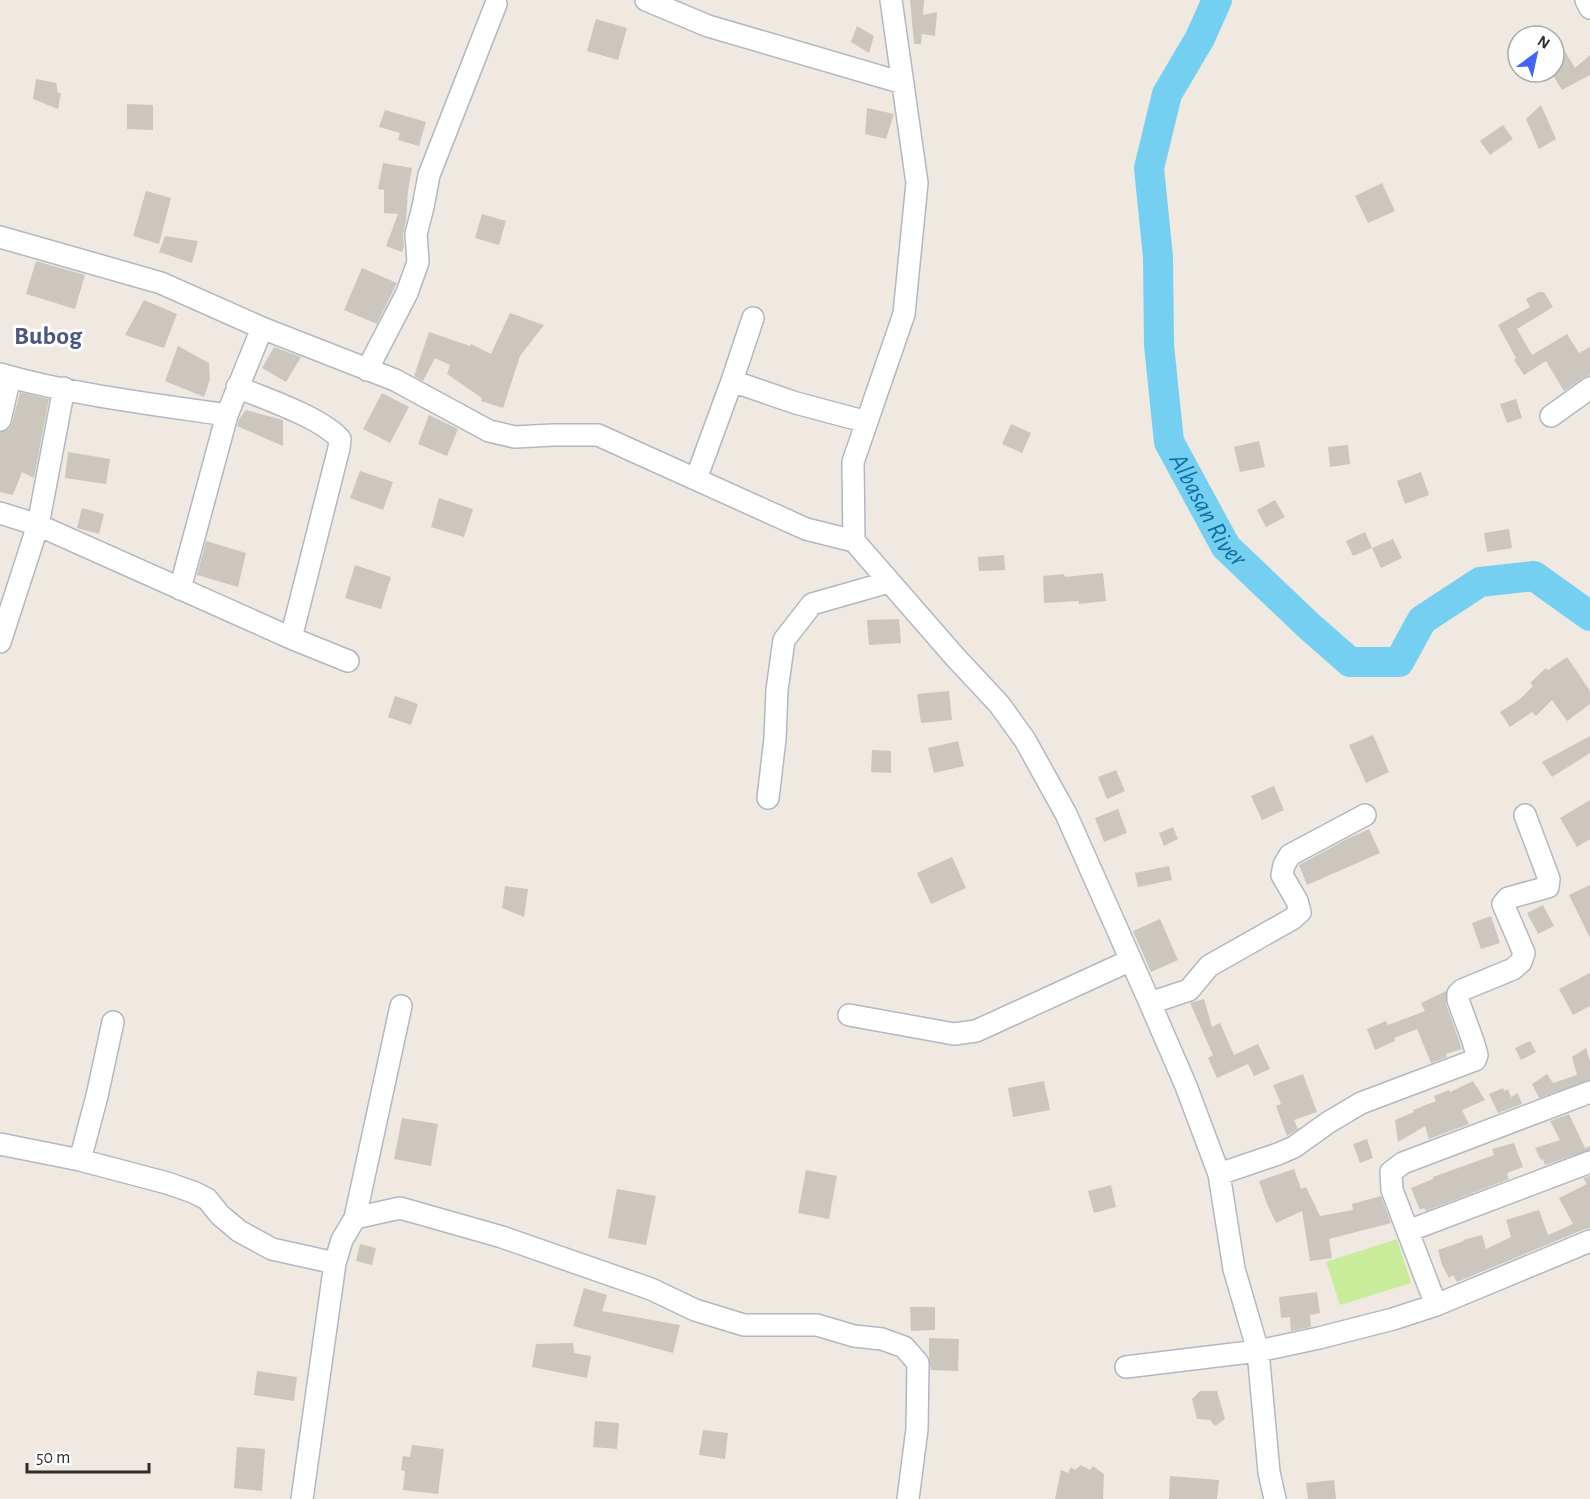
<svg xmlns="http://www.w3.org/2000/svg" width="1590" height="1499" viewBox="0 0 1590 1499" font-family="'Alegreya Sans',sans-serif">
	<rect width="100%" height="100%" fill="#efe9e1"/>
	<path fill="#c9ec9a" d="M1397 1239 1411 1283 1340 1305 1326 1262Z"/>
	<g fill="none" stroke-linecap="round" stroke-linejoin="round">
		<path stroke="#75cff0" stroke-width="30" id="s1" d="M1217 0 1200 38 1167 94 1149 168 1158 257 1159 345 1169 442 1226 547 1309 626 1350 662H1399L1422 620 1480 582 1534 576 1590 616"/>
	</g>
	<path fill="#cbc7bf" d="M910 0H924L923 15 937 12 935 36 922 34 921 44H914Z
		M596 19 627 28 618 60 587 51Z
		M857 26 874 36 869 53 851 42Z
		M1564 50 1575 68 1590 55V75L1562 90 1554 77V56Z
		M36 79 56 83 58 93H61L58 109 33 99Z
		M127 104 153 105V130L127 129Z
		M1541 105 1556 139 1539 149 1526 119Z
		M867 108 894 114 886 139 865 134Z
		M385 110 426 122 419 146 398 140 400 133 379 127Z
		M1503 125 1513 139 1490 155 1480 141Z
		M383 163 412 168 408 191 406 220 403 235 404 247 402 252 386 246 398 214 384 213V190L378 189Z
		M1382 183 1395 211 1368 223 1355 196Z
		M146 191 171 198 159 244 133 236Z
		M482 214 506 221 499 245 475 238Z
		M165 236 198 241 192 263 159 252Z
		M36 261 85 275 75 309 26 294Z
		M362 268 397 283 377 324 344 310Z
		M1539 292H1544L1553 307 1517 329 1532 355 1567 334 1579 353 1590 347V375L1583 378 1564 391 1546 361 1524 375 1514 360 1516 358 1498 325 1530 307 1526 299Z
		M144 300 177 314 164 348 125 335Z
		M510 313 544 325 520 356 503 408 481 401 482 398 447 374 450 365 435 358 423 381 414 376 429 332 470 346 471 344 491 354Z
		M178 346 209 363 210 379 204 397 165 381Z
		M274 347 301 357 286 382 262 368Z
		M20 392 49 399 34 478 22 472 13 495 0 492V432L9 429 12 423Z
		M382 393 409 407 390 443 363 429Z
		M1516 399 1522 418 1507 423 1500 404Z
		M246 410 283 420V446L237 426 239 419Z
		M429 415 458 429 447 456 418 444Z
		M1011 424 1031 433 1022 453 1002 444Z
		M1259 441 1265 467 1240 472 1234 447Z
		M1348 445 1350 464 1330 467 1328 447Z
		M68 452 110 459 106 484 65 478Z
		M360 471 393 482 383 510 350 498Z
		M1421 472 1429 495 1405 504 1397 481Z
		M439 498 473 509 464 537 431 527Z
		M1275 500 1285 517 1266 527 1257 510Z
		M82 508 104 514 99 534 77 528Z
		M1509 529 1512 548 1487 552 1484 533Z
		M1365 532 1372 548 1353 556 1346 541Z
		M1393 539 1402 558 1381 568 1372 548Z
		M206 541 246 553 238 587 197 575Z
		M1004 555 1005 570 979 571 978 557Z
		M355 565 391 577 381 609 345 598Z
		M1103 573 1106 601 1079 604V601L1044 603 1043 576 1064 574 1065 577Z
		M899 619 901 643 869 645 867 620Z
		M1567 657 1590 691V704L1567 721 1552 700 1536 716 1532 712 1510 727 1500 712 1519 700 1533 686 1530 683 1546 668 1548 670Z
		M949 691 952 720 921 723 917 694Z
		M395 696 418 704 411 725 388 717Z
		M1373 735 1389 772 1366 783 1349 745Z
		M1590 736V753L1552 777 1542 762Z
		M958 741 964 766 934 773 928 748Z
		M872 750 891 751V773L871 772Z
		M1116 770 1125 791 1107 799 1098 777Z
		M1274 786 1284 810 1262 820 1251 796Z
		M1590 800V839L1577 847 1560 818Z
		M1118 809 1127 833 1104 842 1095 818Z
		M1173 827 1178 839 1164 846 1159 833Z
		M1369 829 1380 853 1307 885 1299 865 1347 839Z
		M952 857 966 888 931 904 917 873Z
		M1169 866 1172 880 1138 887 1135 873Z
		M1590 885V938L1569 895Z
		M505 886 528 889 524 917 502 908Z
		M1543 905 1554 926 1538 934 1527 913Z
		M1491 916 1500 943 1481 949 1472 923Z
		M1160 919 1178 960 1151 972 1133 931Z
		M1590 973V1006L1573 1015 1559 989Z
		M1446 991V1004L1462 1049 1446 1054 1447 1057 1431 1063 1417 1029 1394 1038 1395 1041 1375 1050 1367 1029 1386 1021 1388 1025 1425 1011 1421 1003Z
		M1204 999 1212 1027 1220 1023 1234 1055 1258 1044 1270 1069 1254 1076 1248 1064 1217 1078 1208 1058 1213 1055 1190 1003Z
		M1530 1041 1536 1052 1521 1060 1515 1048Z
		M1586 1048 1590 1061V1080L1539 1098 1532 1084 1547 1074 1553 1083 1577 1075 1572 1057Z
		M1303 1074 1317 1112 1294 1120 1298 1129 1287 1136 1276 1106 1281 1104 1273 1085Z
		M1044 1081 1050 1110 1013 1117 1008 1088Z
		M1473 1081 1485 1100 1462 1110 1469 1124 1429 1139 1425 1126 1398 1142 1395 1120 1414 1112 1413 1110 1436 1101 1434 1096 1449 1090 1450 1092Z
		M1503 1088 1504 1091 1508 1089 1511 1097 1518 1093 1522 1104 1498 1113 1489 1094Z
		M1569 1114 1585 1148 1590 1146V1150L1545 1165 1543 1159 1541 1160 1535 1148 1560 1140 1550 1121Z
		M402 1118 438 1124 431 1166 394 1159Z
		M1367 1139 1373 1158 1360 1163 1353 1144Z
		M1514 1143 1523 1167 1507 1173 1509 1179 1426 1211 1424 1208 1420 1210 1411 1188 1433 1179V1177L1494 1155 1492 1149Z
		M1294 1169 1301 1189 1306 1187 1320 1216 1353 1210 1352 1204 1381 1196 1391 1223 1329 1239 1332 1258 1310 1261 1302 1211 1276 1223 1267 1204 1259 1181Z
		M806 1170 837 1176 829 1219 798 1213Z
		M1590 1176V1228L1585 1229 1457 1282 1453 1275 1449 1278 1442 1265 1438 1250 1464 1241 1463 1240 1482 1235 1486 1249 1511 1237 1506 1220 1539 1210 1548 1235 1573 1224 1559 1198 1587 1184 1583 1178Z
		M1111 1185 1116 1207 1094 1213 1088 1191Z
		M617 1189 656 1196 646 1245 608 1238Z
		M360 1244 376 1248 372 1265 356 1261Z
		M584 1288 607 1295 602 1311 680 1325 673 1353 573 1326Z
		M1317 1292 1320 1313 1310 1315 1311 1327 1291 1331 1290 1317 1281 1318 1279 1297Z
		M910 1307H935V1330L911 1331Z
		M929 1338 959 1339 958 1371 931 1370 929 1358Z
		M573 1343 574 1353 591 1356 587 1378 532 1367 536 1344Z
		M257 1371 297 1377 294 1401 254 1395Z
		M1200 1391H1217L1225 1419 1215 1426 1210 1420 1197 1419 1192 1399Z
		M595 1421 619 1423 617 1449 593 1447Z
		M703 1430 728 1433 725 1459 699 1455Z
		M412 1445 444 1449 438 1494 403 1490 405 1471 401 1470 403 1456 410 1457Z
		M237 1447 265 1449 262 1491 234 1488Z
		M1081 1465 1090 1470 1093 1466 1104 1474 1103 1499H1055L1061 1470 1068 1473 1071 1467 1075 1470Z
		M1170 1476 1219 1480 1217 1499H1169Z
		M1334 1480 1336 1499H1308L1306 1483Z"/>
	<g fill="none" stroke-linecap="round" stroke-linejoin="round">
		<g stroke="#b4b7c1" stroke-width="24">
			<path id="minor" d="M646 0 708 26 903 83
				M891 0 917 183 904 314 853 462 854 541 956 658 999 704 1025 740 1066 814 1150 1003 1186 1086 1219 1174 1234 1269 1258 1351 1269 1472 1275 1499
				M1586 0 1590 8
				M0 237 161 283 262 328 395 380 489 431 515 437 553 435H598L806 529 854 541
				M367 370 407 293 418 262 416 234 423 207 429 175 496 4
				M0 374C74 395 151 404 227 415
				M732 381 796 403 867 422
				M1551 416 1590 388
				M0 420 10 377
				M696 479 732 381 753 318
				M0 513 38 525 291 638 339 448 340 439C320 417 266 399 237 387
				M180 589 227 415 262 328
				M291 638 348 661
				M0 642 38 525 64 388
				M768 798 775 739 777 690 784 640 812 604 889 582
				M1150 1003 1189 990 1209 966 1292 919 1300 912 1297 901 1282 875 1284 865 1290 855 1365 815
				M849 1015 954 1034 976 1031 1131 960
				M0 1144 80 1160 167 1183 193 1192 207 1199 220 1215 239 1231 272 1249 335 1263
				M80 1160 97 1096 113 1022
				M1219 1174 1278 1154 1294 1147 1329 1122 1361 1103 1475 1060 1477 1055 1473 1041 1458 1000V994L1462 990 1513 969 1521 962 1524 953 1503 904 1508 898 1548 887 1549 879 1525 815
				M355 1218 400 1208 502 1237 651 1289 695 1310 744 1325H817L854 1336 882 1339 904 1347 918 1363 917 1429 908 1499
				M1408 1231 1590 1162
				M1436 1305 1392 1190 1391 1172 1403 1163 1590 1092
				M1126 1367 1258 1351 1319 1338 1393 1319 1436 1305 1590 1241
				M302 1499 335 1263 342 1240 355 1218 401 1006"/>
		</g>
		<use href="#minor" stroke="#fff" stroke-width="21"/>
	</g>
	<g text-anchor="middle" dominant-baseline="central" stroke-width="6" stroke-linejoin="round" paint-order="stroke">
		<g font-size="26" font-weight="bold" fill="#4d5680" stroke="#fff">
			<text x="48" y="336">Bubog</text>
		</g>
		<g font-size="26" font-style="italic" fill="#0d6fa3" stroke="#fff">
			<text stroke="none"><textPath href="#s1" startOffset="536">Albasan River</textPath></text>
		</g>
	</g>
	<g transform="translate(1536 54) rotate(33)"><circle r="28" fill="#ffffff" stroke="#ababab" stroke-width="1.5"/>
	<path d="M0-4.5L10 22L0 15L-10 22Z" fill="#4264fb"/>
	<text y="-9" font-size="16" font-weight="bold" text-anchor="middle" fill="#2e2e2e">N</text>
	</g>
	<path d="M27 1463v9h122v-9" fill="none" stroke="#2e2e2e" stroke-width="3"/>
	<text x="36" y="1463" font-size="18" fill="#2e2e2e" stroke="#ffffff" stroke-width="4.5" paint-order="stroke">50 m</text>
</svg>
